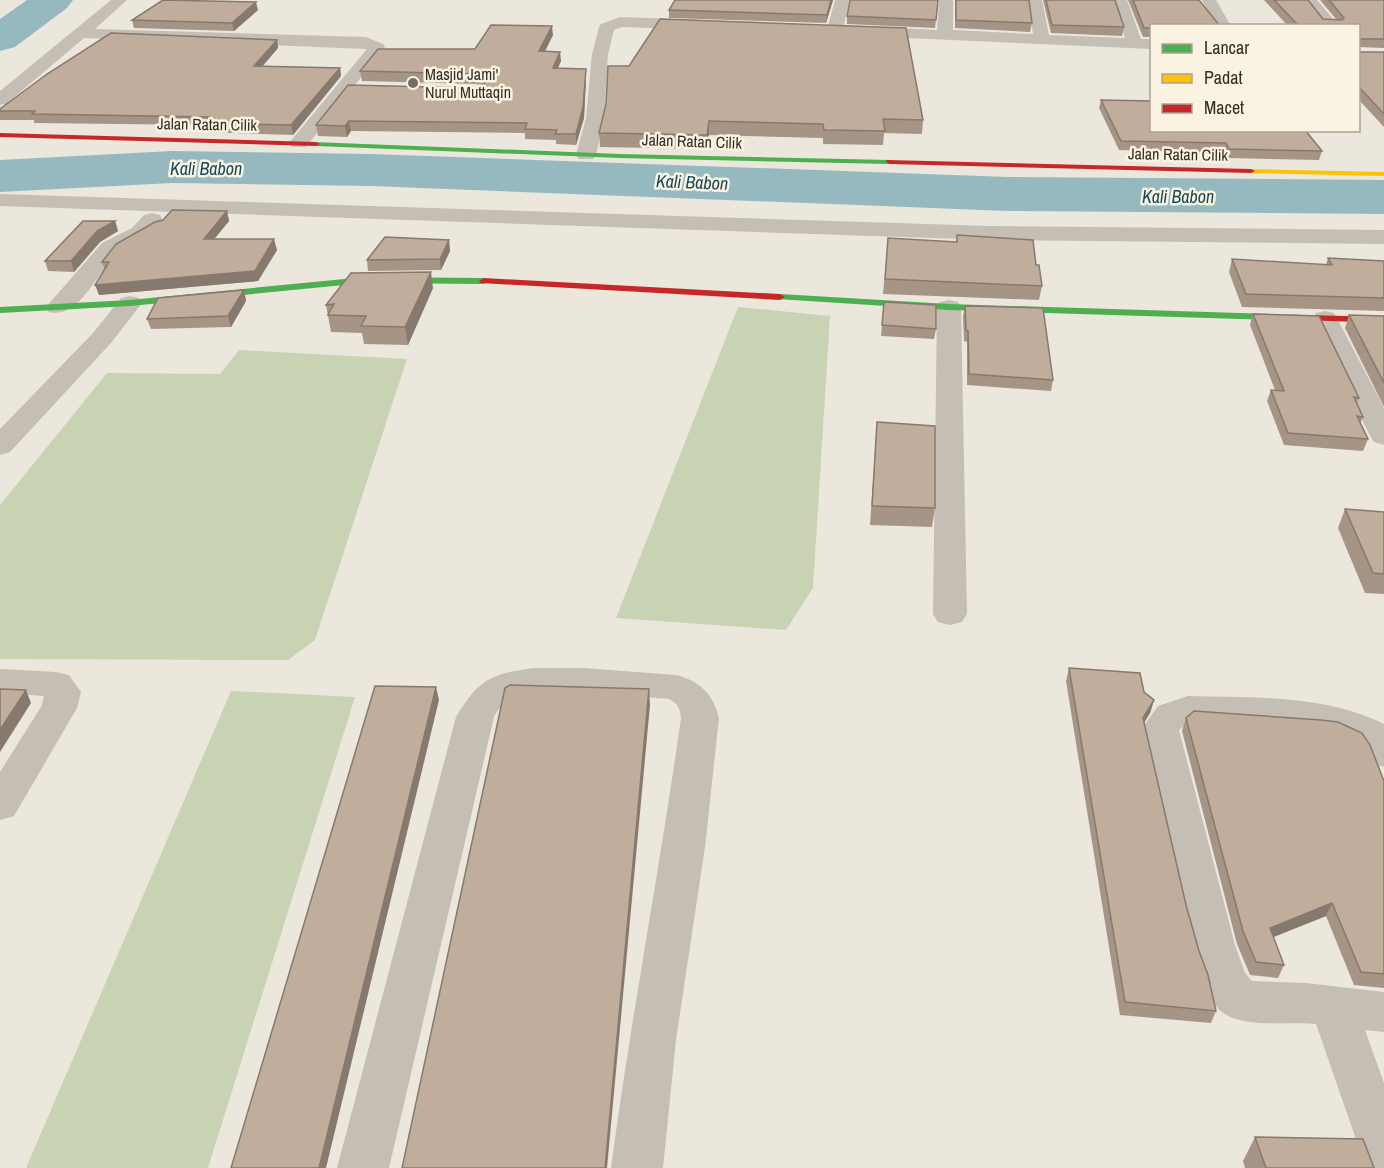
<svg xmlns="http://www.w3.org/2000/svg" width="1384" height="1168" viewBox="0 0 1384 1168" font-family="'Archivo Narrow',sans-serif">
	<rect width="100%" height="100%" fill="#ece7dc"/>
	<path fill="#c8d3b4" d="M738 307 830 316 813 588 786 630 616 618Z
		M239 350 407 359 315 640 288 660 0 659V505L107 373 220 374Z
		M231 691 355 697 208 1168H26Z"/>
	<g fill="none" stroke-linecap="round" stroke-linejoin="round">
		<path fill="#96b9bf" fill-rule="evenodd" d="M27 0H73L67 8 15 47 0 51V19Z
			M172 151 371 154 1008 177 1384 180V214L1008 211 371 186 172 183 0 192V160Z"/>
		<path fill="#c4beb5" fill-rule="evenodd" d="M111 0H127L95 29 366 37 383 44 385 47 306 147H292L289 143 367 49 84 38 6 104 0 105V91Z
			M835 0H849L843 30 835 35 827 30Z
			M939 0H953V30L1033 34 1028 0H1042L1049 35 1125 38 1113 0H1127L1141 39H1152V49L863 36 855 31 863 26 937 30Z
			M1202 0H1216L1231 26H1215Z
			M1302 0H1317L1339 26H1322Z
			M620 17 703 20 711 25 703 30 622 27 614 30 608 54 604 118 596 155 593 159H579L576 155 586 118 592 54 599 27 601 24Z
			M0 194 990 226 1384 230V244L990 240 0 206Z
			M152 213 160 215 163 220C148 241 137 239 119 252 98 268 81 320 49 312L46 307 102 243 132 228 144 215Z
			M130 296 139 298 142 303 111 343 10 452 0 455V429L93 333 121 298Z
			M949 300 958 302 961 307 967 614 962 622 950 625 938 622 933 614 937 307 940 302Z
			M1325 311 1334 313 1337 318 1384 408V445L1374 442 1370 436 1313 318 1316 313Z
			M534 668H584L676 675C699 681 713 693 719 718L705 847 676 1040 663 1168H611C631 1017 660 868 681 718 680 708 678 704 669 699 635 697 541 684 513 698 504 702 498 709 494 717L389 1168H337L456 717C479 679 491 674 534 668Z
			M0 669 56 672 69 675 81 692 77 708 14 816 0 820V772L41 707 44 696 0 693Z
			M1188 696C1253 698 1324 694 1384 724V767L1370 763 1358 744 1333 733 1283 726 1189 722 1179 730 1235 945 1245 973 1252 981 1306 983 1384 992V1032L1365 1030 1384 1083V1168H1366L1316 1024C1291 1021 1243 1029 1222 1012 1194 990 1179 895 1171 859 1161 816 1151 773 1141 730L1158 706Z"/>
		<path fill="#4caf50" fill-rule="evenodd" d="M313 142 620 154 890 160 894 162 890 164 620 158 316 146 312 144Z
			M365 277 484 278 489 281 484 284 365 283 130 306 0 313V307L130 300Z
			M780 294 949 304 1306 315 1311 318 1306 321 949 310 777 299 775 297Z"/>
		<path fill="#ffc107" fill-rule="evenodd" d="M1248 169 1384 172V176L1251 173 1247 171Z"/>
		<path fill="#c62828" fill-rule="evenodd" d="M0 133 316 142 320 144 316 146 0 137Z
			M887 160 1251 169 1255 171 1251 173 890 164 886 162Z
			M484 278 780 294 785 297 780 300 481 283 479 281Z
			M1306 315 1384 317V323L1302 320V316Z"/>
	</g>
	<path fill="#a69586" d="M833 0 826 23 669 18V10Z
		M938 0 935 28 847 24V16Z
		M955 0H1029L1032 23 1030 32 955 28Z
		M1043 0H1115L1124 27 1122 36 1051 33Z
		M1128 0H1199L1152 26V37H1143Z
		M1264 0H1308L1323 19H1336L1320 0H1384V48L1359 47V52H1384V127L1359 100V26H1288Z
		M258 10 234 31 134 28 132 20Z
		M553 35 545 51 561 61 558 68 586 69V79L584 118 576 145 556 144V140L525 139V133L351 131 347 137 318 136 316 125 483 86 476 84 362 81 360 71Z
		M277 40 278 48 262 66 340 68 341 76 293 135 205 132 203 125 34 123V120H0V109Z
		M629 66 923 120 922 134 884 133 883 145 823 144V138L709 135 707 149 600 147 599 133Z
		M1101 100 1322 151 1319 160 1227 158 1223 153 1119 150 1099 108Z
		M227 211 229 221 214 239 277 250 258 281 99 295 105 270 102 262Z
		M115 221 118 231 100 242 74 272 48 271 45 261Z
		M957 235 1036 265 1042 286 1039 300 883 294 888 238 956 242Z
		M449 240 450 251 441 270 368 271 367 260Z
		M1328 258 1384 261V311L1242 307 1229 272 1232 259 1326 265Z
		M433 288 408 345 364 344 362 333 331 332 326 305Z
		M244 290 246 301 231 327 151 329 147 319Z
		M884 302 936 329 934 339 881 336Z
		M965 306 1053 380 1051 391 967 385V342L964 341 963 317Z
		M1253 314 1359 398 1356 403 1363 417 1360 424 1368 439 1363 451 1284 445 1267 401 1271 390H1275L1250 325Z
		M1349 315 1384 316V407L1345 328Z
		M877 422 935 508 932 527 870 525Z
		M1345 509 1384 512V594L1365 593 1338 528Z
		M1069 668 1144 692 1154 700 1150 713 1144 723 1186 905 1216 1011 1211 1023 1120 1015 1066 681Z
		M1186 718 1384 781V988L1354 985 1326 916 1273 937 1284 965 1278 978 1250 975 1237 944 1182 731Z
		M1255 1137 1374 1168H1245L1243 1161Z"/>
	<path fill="#87796d" d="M831 0H833L826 23 827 15Z
		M256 2 258 10 234 31 232 23Z
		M552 26 553 35 540 61 539 51Z
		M277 40 278 48 255 75 254 66Z
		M560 52 561 61 553 78V68Z
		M340 68 341 76 293 135 291 125Z
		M586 69V79L584 118 576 145V134Z
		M349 121 351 131 347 137 345 126Z
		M709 121V135L707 149V135Z
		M227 211 229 221 206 249 204 239Z
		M115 221 118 231 100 242 74 272 71 261 97 231Z
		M274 239 277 250 258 281 99 295 95 285Z
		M449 240 450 251 441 270 440 259Z
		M431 272 433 288 408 345 405 327Z
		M244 290 246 301 231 327 228 316Z
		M436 687 439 700 326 1168H319Z
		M649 689 650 705 607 1168H605Z
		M26 690 31 703 0 752V730Z
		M1154 700 1150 713 1139 731 1143 718Z
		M1332 903 1326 916 1264 941 1270 928Z"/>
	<path fill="#c1ad9c" stroke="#87796d" stroke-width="1.5" d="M163 0 256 2 232 23 132 20Z
		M675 0H831L827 15 669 10Z
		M850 0H938L936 20 847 16Z
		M956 0H1029L1032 23 956 20Z
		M1046 0H1115L1124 27 1052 25Z
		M1133 0H1199L1220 26H1152V28H1144Z
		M1274 0H1308L1323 19 1342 20 1344 18 1329 0H1384V39H1359V52H1384V114L1359 87V26H1299Z
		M660 19 906 28 923 120 883 119 885 131 824 130 823 124 709 121 707 135 599 133 606 104 608 66H629Z
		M491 25 552 26 539 51 560 52 553 68 586 69 583 107 576 134H555L557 130 525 129 527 123 349 121 345 126 316 125 348 85 475 88 483 86 486 81 483 76 475 74 360 71 378 49H475Z
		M111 33 277 40 254 66 340 68 291 125 202 123 209 117 32 114 35 111H0V109L47 74Z
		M1101 100 1152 101V130H1305L1322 151 1229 149 1226 143 1121 141Z
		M172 210 227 211 204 239H274L255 271 95 285 109 262H102L116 244 155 222 163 220Z
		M83 221H115L97 231 71 261H45Z
		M957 235 1033 240 1036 265H1039L1042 286 885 279 888 238 957 242Z
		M385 237 449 240 440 259 367 260Z
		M1328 258 1384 261V298L1246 294 1232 259 1332 265Z
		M431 272 405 327 361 326 366 316 328 315 334 304 326 305 351 273Z
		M244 290 228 316 147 319 158 298Z
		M884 302 936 305V329L882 325Z
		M965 306 1043 308 1053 380 969 374 968 331 966 330Z
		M1253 314 1319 316 1359 398 1354 397 1363 417 1357 416 1368 439 1288 433 1271 390 1284 391Z
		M1349 315 1384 316V383Z
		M877 422 935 426V508L872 506Z
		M1345 509 1384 512V574L1373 573Z
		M1069 668 1140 673 1144 692 1154 700 1143 718 1186 905 1199 951 1208 975 1216 1011 1125 1002Z
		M510 685 649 689 605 1168H402L505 688Z
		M375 686 436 687 319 1168H231Z
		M0 689 26 690 0 730Z
		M1194 711 1321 720 1338 722 1362 733 1370 745 1384 781V974L1361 972 1332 903 1270 928 1284 965 1256 962 1243 931 1186 718Z
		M1255 1137 1363 1139 1374 1168H1266Z"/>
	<circle fill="#746d64" stroke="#faf3e1" stroke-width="2" cx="413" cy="83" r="6"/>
	<g text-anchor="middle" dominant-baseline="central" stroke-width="5" stroke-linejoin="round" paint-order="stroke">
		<g font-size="16" fill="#342c24" stroke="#faf3e1" text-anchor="start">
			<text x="425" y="74">Masjid Jami'<tspan x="425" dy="18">Nurul Muttaqin</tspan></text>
		</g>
		<g font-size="16" fill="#342c24" stroke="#faf3e1">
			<text transform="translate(207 124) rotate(1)">Jalan Ratan Cilik</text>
			<text transform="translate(692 141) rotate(2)">Jalan Ratan Cilik</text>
			<text transform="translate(1178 154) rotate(1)">Jalan Ratan Cilik</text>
		</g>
		<g font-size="18" font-style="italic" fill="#164a59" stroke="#faf3e1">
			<text x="206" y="168">Kali Babon</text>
			<text transform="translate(692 182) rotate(2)">Kali Babon</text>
			<text x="1178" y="196">Kali Babon</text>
		</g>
	</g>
	<rect x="1150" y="24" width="210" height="108" fill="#faf3e1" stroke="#aba395" stroke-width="1.5"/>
	<rect x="1162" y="44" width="30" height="9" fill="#4caf50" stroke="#aba395" stroke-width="1.5"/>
	<text x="1204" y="54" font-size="18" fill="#342c24">Lancar</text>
	<rect x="1162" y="74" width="30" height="9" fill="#ffc107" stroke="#aba395" stroke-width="1.5"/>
	<text x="1204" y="84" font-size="18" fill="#342c24">Padat</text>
	<rect x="1162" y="104" width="30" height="9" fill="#c62828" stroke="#aba395" stroke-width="1.5"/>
	<text x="1204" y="114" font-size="18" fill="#342c24">Macet</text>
</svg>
